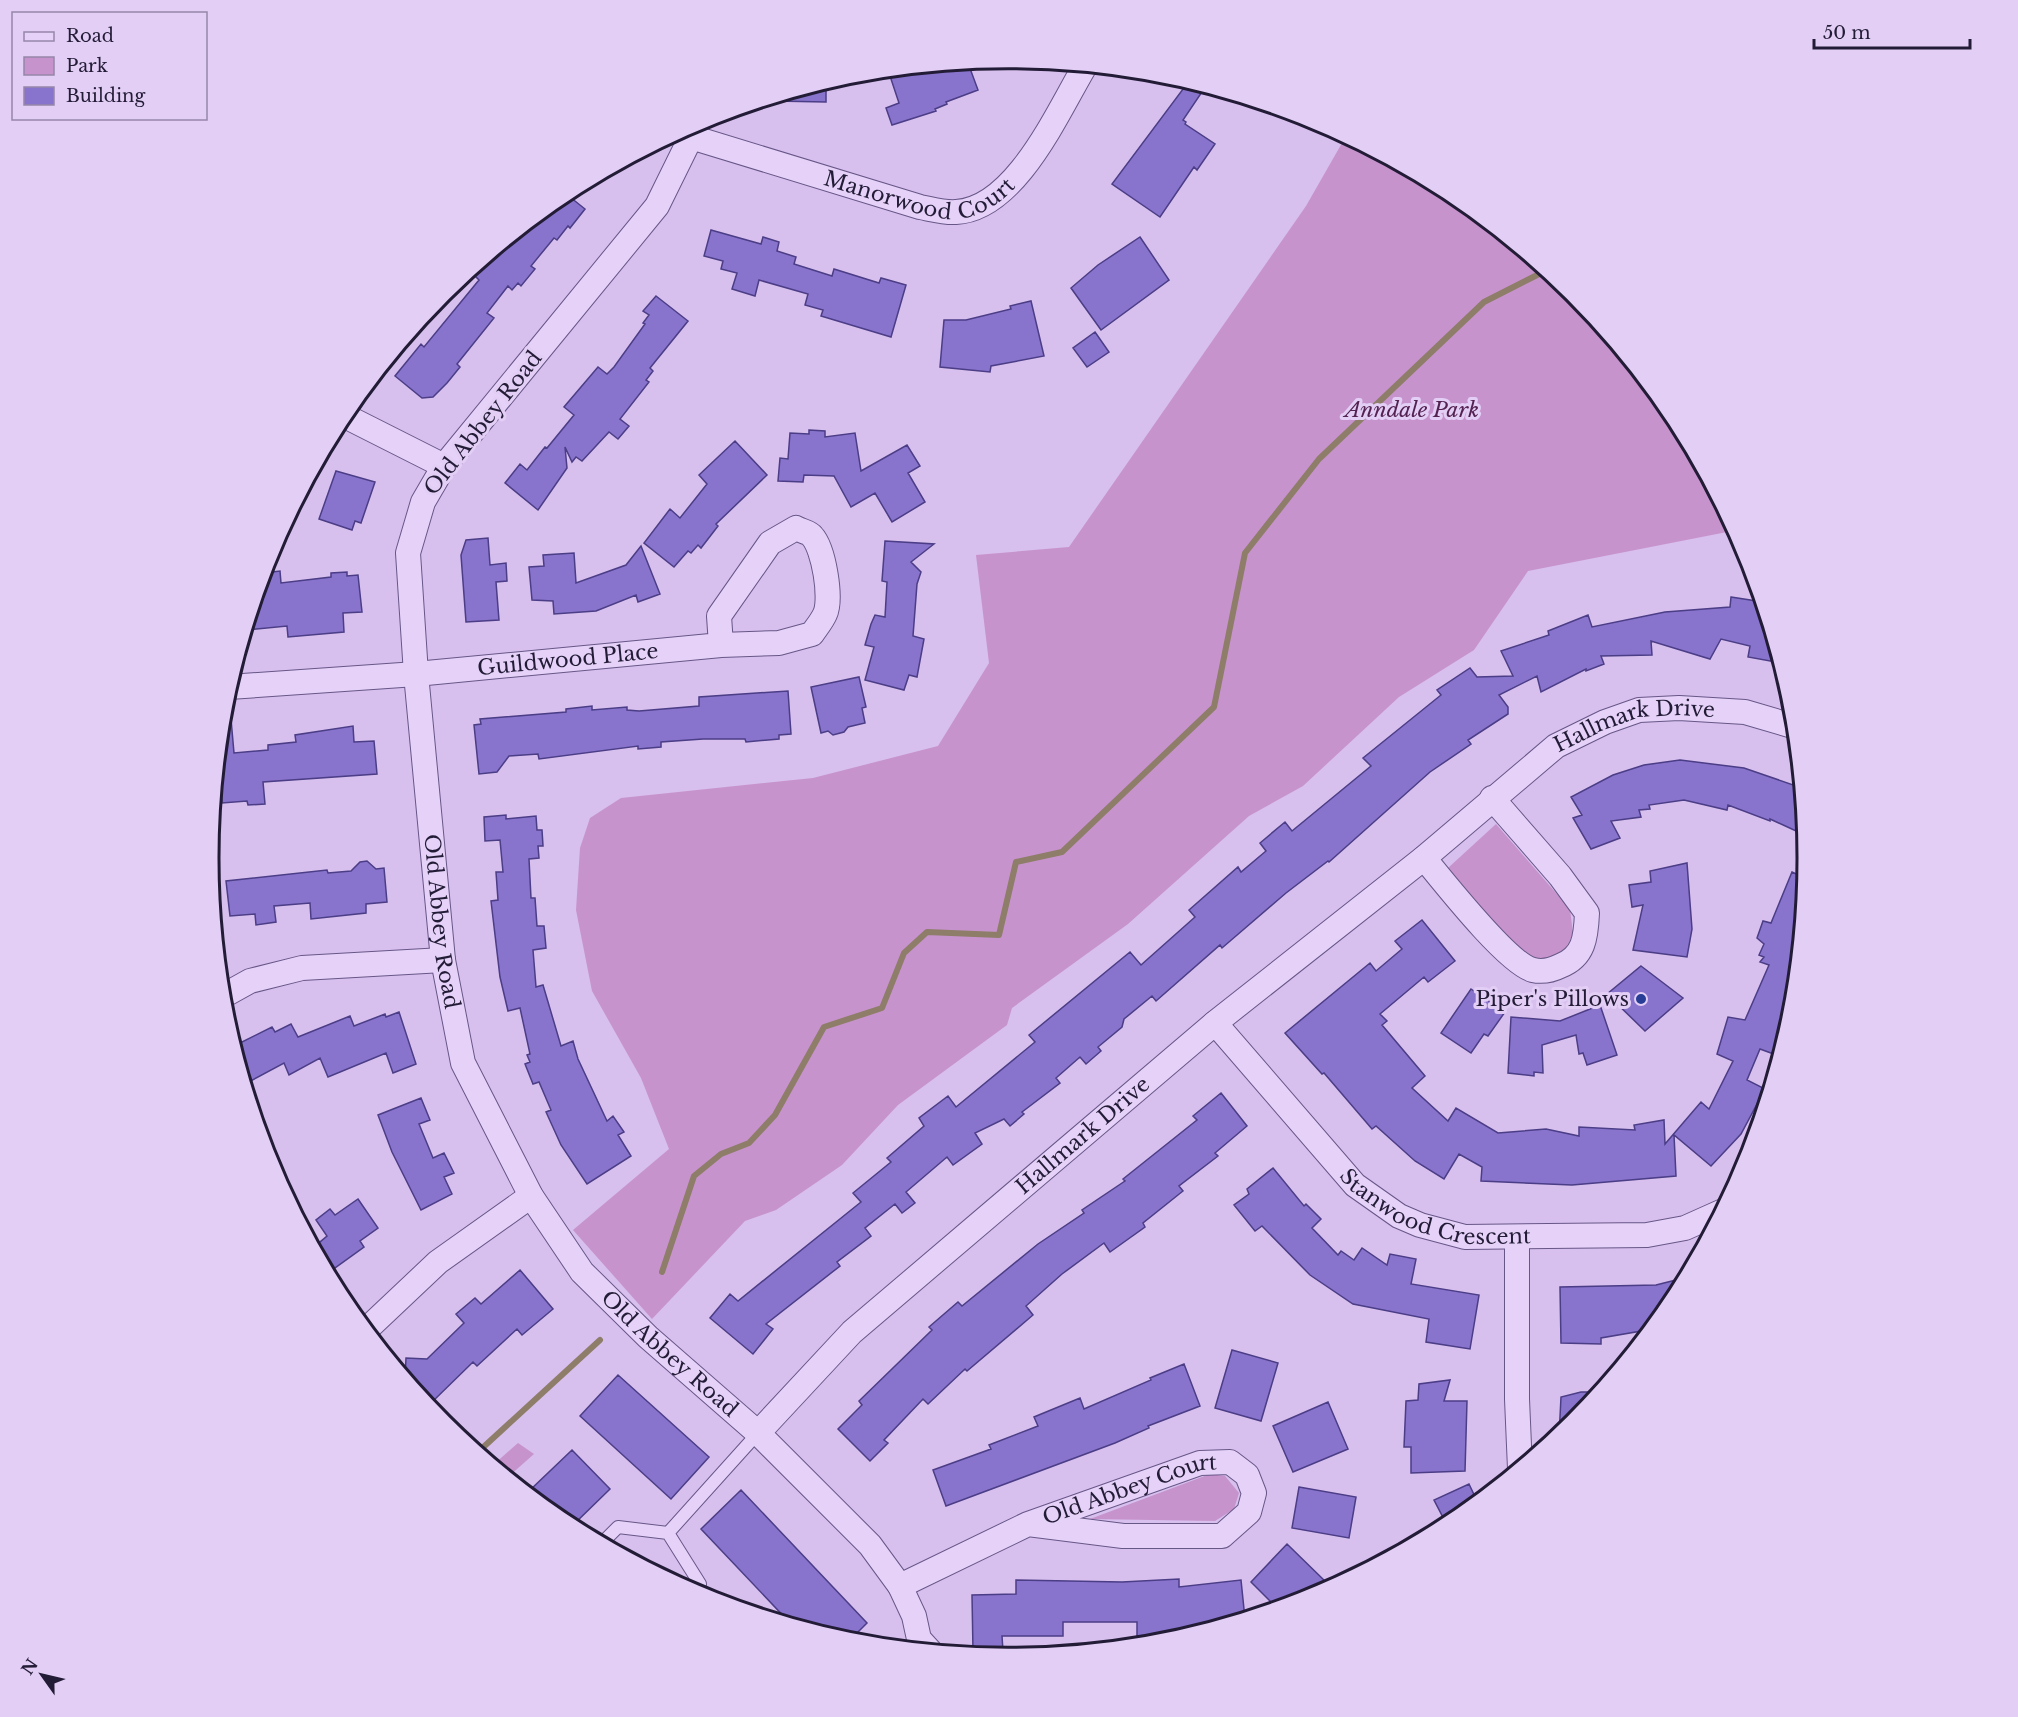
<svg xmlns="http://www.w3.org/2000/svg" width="2018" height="1717" viewBox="0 0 2018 1717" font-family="'Libre Baskerville',serif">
	<rect width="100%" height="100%" fill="#d7bfee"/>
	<path fill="#c793cc" d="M1346 136 1454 194 1575 293 1674 414 1731 521 1727 532 1528 571 1474 650 1399 697 1303 786 1249 816 1128 924 1012 1008 1007 1025 898 1105 842 1165 776 1210 745 1221 652 1319 573 1230 669 1149 641 1078 592 991 576 910 580 848 590 818 621 798 813 778 938 746 989 663 976 555 1069 547 1306 206Z
		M1496 824 1570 909 1573 934 1566 948 1551 958H1531L1517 949 1448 868Z
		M518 1443 534 1454 508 1477 493 1465Z
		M1210 1474 1225 1476 1239 1493 1234 1509 1215 1521 1090 1519Z"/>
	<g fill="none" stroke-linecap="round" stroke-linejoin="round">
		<path stroke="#8d7d69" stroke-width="6" d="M662 1272 694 1176 721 1154 749 1143 775 1115 824 1027 882 1008 904 953 927 932 999 935 1016 862 1062 852 1214 707 1245 553 1319 459 1484 302 1547 270
			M478 1452 600 1340"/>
	</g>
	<path fill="#8874cd" stroke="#4b3d86" stroke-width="1.5" d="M968 63 978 90 946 102 947 104 935 109 936 111 892 125 886 108 899 103 888 70Z
		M1189 81 1206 86 1183 120 1186 122 1185 124 1215 144 1197 170 1194 167 1160 217 1112 184Z
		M826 82V102L774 101V98Z
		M565 193 585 209 570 228 568 226 557 240 554 238 531 266 535 269 521 286 518 283 512 290 508 286 487 313 494 318 457 364 460 367 447 383 433 397 422 398 395 376 421 344 424 347 479 280 474 275 482 266 479 264Z
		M711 230 761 244 763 237 779 242 777 251 796 257 794 264 832 276 834 269 879 283 881 278 906 285 891 337 821 316 823 310 805 305 808 294 759 280 755 296 732 289 737 273 721 269 723 261 704 256Z
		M1140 237 1169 280 1101 330 1071 288 1098 265Z
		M656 296 688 321 650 368 653 371 646 380 649 382 620 419 629 426 618 439 609 432 582 461 576 457 572 462 565 447 567 468 538 510 505 483 520 464 527 470 545 447 547 448 574 415 564 407 598 367 607 374 614 367 645 324 643 323 649 315 643 311Z
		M1031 301 1044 356 991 366 990 372 940 367 944 320H966L1011 309 1010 306Z
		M1095 332 1109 352 1087 367 1073 348Z
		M809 430 825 431V437L855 433 861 471 907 445 920 466 908 473 925 502 892 522 875 493 851 507 834 476 804 475 803 482 778 481 780 458 788 459 790 433 809 434Z
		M735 441 767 475 716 524 718 526 701 548 698 545 691 553 688 551 674 567 644 543 670 509 680 518 707 484 699 475Z
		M336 471 375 482 361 523 355 521 352 530 319 519Z
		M488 538 490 565 506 563 507 581 496 582 499 620 466 622 461 555 466 540Z
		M885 541 934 544 911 562 921 572 917 584 913 636 924 639 917 677 909 675 904 690 865 680 874 647 865 645 871 624 875 615 885 617 887 582 882 581Z
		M641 546 660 594 638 602 636 595 596 611 554 614 553 601 532 600 529 567 544 566 543 555 574 553 576 583 626 565Z
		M280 571 281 583 331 577V573L347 572V576L358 575 362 612 343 613 344 632 288 637 287 626 246 630 264 573Z
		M1731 597 1763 602 1782 663 1748 657 1750 646 1721 639 1710 659 1651 641 1652 655 1601 656 1604 664 1586 671V669L1541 692 1537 676 1499 695 1508 707V714L1468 740 1471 744 1430 772 1329 862 1328 861 1286 893 1222 948 1220 945 1156 1001 1152 996 1124 1019 1122 1027 1098 1047 1101 1051 1086 1064 1080 1057 1056 1078 1060 1083 1022 1112 1024 1114 1010 1126 1004 1119 975 1133 982 1144 953 1165 947 1157 906 1192 915 1203 902 1213 895 1204 865 1228 871 1236 837 1262 840 1266 766 1324 773 1329 753 1354 710 1318 730 1294 738 1301 861 1202 853 1193 891 1162 887 1158 924 1126 919 1118 948 1096 956 1107 1035 1042 1029 1035 1130 952 1141 965 1195 917 1189 910 1238 867 1241 872 1266 851 1260 843 1285 822 1292 831 1371 766 1363 758 1441 695 1437 690 1470 668 1477 677 1513 676 1501 651 1549 635 1548 631 1588 615 1592 627 1665 612 1730 607Z
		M859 677 866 707 862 708 865 723 848 727 844 732 833 735 828 731 821 733 811 687Z
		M788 691 791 734 779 735V739L746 742 745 739H703L661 742V747L638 749V746L539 759 538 754 509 756 497 772 479 774 474 725 481 724 480 719 566 712V709L592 706V710L627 707V710L639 711 699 706V697Z
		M223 719H231L234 753 268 750V745L296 742 295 735 353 726 354 742 374 741 377 774 263 782 265 804 248 805 247 801 222 803 220 773H217Z
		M1680 760 1744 768 1802 788 1807 836 1770 819V821L1728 805 1727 810 1684 800 1649 805 1650 809 1639 810 1641 817 1611 821 1620 838 1591 849 1573 818 1582 815 1571 797 1613 775 1644 765Z
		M506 815V819L536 816 537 830H542L543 846H538L539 858 529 859 531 898H535L537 926H544L546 948 533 950 536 987 543 985 561 1046 573 1041 578 1059 607 1121 613 1116 624 1132 618 1135 631 1156 587 1184 561 1145 546 1112 551 1110 539 1082 533 1084 525 1064 530 1062 527 1055 530 1054 520 1008 508 1011 500 977 491 901 498 900 496 872H503L500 840 485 841 484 817Z
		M367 861 376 869 384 868 387 902 366 904V913L311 919 310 903 274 906 276 922 256 925 255 914 230 916 226 881 327 870 328 873 351 871 360 862Z
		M1687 863 1692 929 1687 957 1633 950 1643 905 1632 907 1629 885 1651 882 1650 871Z
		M1792 872 1807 879 1794 1006 1787 1028H1789L1779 1056 1760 1049 1747 1080 1765 1089 1741 1134 1711 1166 1674 1135 1676 1176 1572 1185 1481 1181 1482 1167 1459 1154 1444 1179 1415 1161 1376 1126 1372 1129 1324 1073 1322 1074 1285 1033 1370 963 1376 971 1402 949 1395 941 1422 920 1455 961 1428 982 1424 977 1380 1014 1387 1021 1382 1025 1425 1076 1412 1088 1448 1121 1456 1108 1498 1133 1546 1129 1579 1136V1127L1635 1130 1634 1125 1664 1120 1665 1144 1701 1102 1709 1109 1733 1061 1717 1054 1728 1017 1745 1020 1769 965 1760 962 1764 957 1759 955 1764 944 1757 938 1763 921 1771 923Z
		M1641 966 1683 998 1645 1031 1607 994Z
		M1471 989 1505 1012 1488 1036 1484 1034 1471 1053 1441 1033Z
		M1600 1005 1617 1055 1587 1065 1583 1053 1579 1054 1576 1035 1542 1045 1543 1073 1534 1072V1076L1508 1073 1511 1017 1560 1021Z
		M399 1012 416 1064 393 1073 386 1053 328 1077 320 1058 289 1075 284 1063 245 1084 234 1046 272 1027 275 1032 291 1024 298 1037 350 1016 354 1026 385 1014 386 1017Z
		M1221 1093 1247 1126 1215 1153 1218 1156 1179 1186 1183 1191 1143 1223 1145 1227 1110 1252 1104 1243 1062 1274 1026 1306 1033 1315 967 1371 965 1369 928 1404 923 1399 884 1440 888 1443 870 1461 838 1429 862 1405 859 1401 932 1330 929 1327 958 1302 962 1306 1038 1244 1084 1213 1082 1210 1125 1181 1123 1179 1197 1120 1193 1116Z
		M421 1098 430 1120 419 1124 433 1158 444 1153 454 1173 444 1177 452 1194 421 1210 392 1152 378 1115Z
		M1273 1168 1304 1206 1306 1204 1321 1219 1312 1228 1338 1255 1341 1251 1354 1260 1362 1248 1387 1265 1390 1254 1416 1259 1411 1284 1479 1295 1470 1349 1426 1342 1429 1319 1353 1304 1310 1275 1262 1226 1255 1231 1234 1205 1249 1194 1247 1189Z
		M358 1199 378 1228 360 1241 364 1247 328 1273 314 1247 327 1236 316 1220 330 1209 335 1215Z
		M520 1270 553 1309 522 1335 517 1329 477 1366 473 1362 429 1405 405 1378 406 1358 427 1359 464 1323 456 1314 475 1298 481 1304Z
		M1676 1280 1678 1295 1653 1329 1601 1338V1344L1561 1343 1560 1287 1656 1285Z
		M1232 1350 1278 1363 1261 1421 1215 1408Z
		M1184 1364 1200 1406 1148 1426 1149 1428 1115 1443 946 1506 933 1470 991 1449 989 1445 1038 1426 1034 1417 1080 1398 1084 1409 1151 1380 1150 1378Z
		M618 1375 709 1457 671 1499 580 1416Z
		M1450 1380 1444 1401H1467L1465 1471 1411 1473V1447H1404L1406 1401 1418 1400 1419 1384Z
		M1581 1392H1591V1405L1574 1424 1559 1437 1561 1397Z
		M1328 1402 1348 1449 1293 1472 1273 1426Z
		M572 1450 610 1489 571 1527 527 1493Z
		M1469 1484 1478 1503 1448 1527 1434 1500Z
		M1299 1487 1356 1497 1349 1538 1292 1528Z
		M741 1490 867 1623 848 1642 791 1624 701 1529Z
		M1287 1544 1328 1584 1315 1598 1278 1609 1251 1582Z
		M1179 1579V1587L1241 1580 1245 1619 1200 1633 1137 1636V1622H1063V1636H1002L1003 1651H973L972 1595 1016 1594V1580L1122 1582Z"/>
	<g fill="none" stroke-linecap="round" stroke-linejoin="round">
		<g stroke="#675787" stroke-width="14">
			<path id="lane" d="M668 1533 700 1584 689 1590
				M602 1543 618 1527 668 1533 758 1433"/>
		</g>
		<g stroke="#675787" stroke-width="26">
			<g id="street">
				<path id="s1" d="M692 125 691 137 657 206 444 466 423 502 408 553 416 674 443 960 463 1063 531 1196 582 1272 648 1337 758 1433 870 1545 900 1586 914 1616 919 1639 930 1651"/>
				<path id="s2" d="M691 137 920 207C931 209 945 213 956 212 1016 209 1058 111 1085 66"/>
				<path d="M343 415 444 466"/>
				<path id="s3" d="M229 687 416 674 721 645 719 616 770 543 796 528C801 531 809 532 812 536 824 549 832 599 825 614 822 621 816 628 812 634L779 643 721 645"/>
				<path d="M1424 858C1443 881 1508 964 1533 970 1542 972 1552 970 1560 966 1584 957 1586 937 1587 913L1560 876 1492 798"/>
				<path d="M223 996 250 981 302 968 443 960"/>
				<path id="s4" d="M1215 1023 1355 1185 1399 1216 1420 1225 1465 1237 1647 1235 1685 1228 1723 1211"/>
				<path d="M1517 1237V1399L1520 1469"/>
				<path d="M366 1330 438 1262 531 1196"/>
				<path id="s5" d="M758 1433 852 1332 1215 1023 1424 858 1556 746 1605 722 1639 710 1679 708 1745 712 1796 727"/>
				<path id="s6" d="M900 1586 1028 1524 1200 1463 1230 1462 1247 1475 1254 1493 1249 1512 1222 1536H1123L1028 1524"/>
			</g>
		</g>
		<use href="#lane" stroke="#e6d2f9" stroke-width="12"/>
		<use href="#street" stroke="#e6d2f9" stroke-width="24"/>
	</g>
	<circle fill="#273d96" stroke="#e3cef5" stroke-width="2" cx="1641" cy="999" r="6"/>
	<g text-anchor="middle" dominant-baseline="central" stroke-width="6" stroke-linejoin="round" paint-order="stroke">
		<g font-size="21" fill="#231c36" stroke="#e3cef5">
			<text stroke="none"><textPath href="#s2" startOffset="240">Manorwood Court</textPath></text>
			<text transform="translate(483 423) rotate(-52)">Old Abbey Road</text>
			<text stroke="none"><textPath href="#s3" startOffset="340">Guildwood Place</textPath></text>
			<text stroke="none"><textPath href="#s5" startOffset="1137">Hallmark Drive</textPath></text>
			<text stroke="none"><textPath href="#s1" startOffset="890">Old Abbey Road</textPath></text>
			<text stroke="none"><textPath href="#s5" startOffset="441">Hallmark Drive</textPath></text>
			<text stroke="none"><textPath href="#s4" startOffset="300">Stanwood Crescent</textPath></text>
			<text stroke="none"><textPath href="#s1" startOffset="1394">Old Abbey Road</textPath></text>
			<text stroke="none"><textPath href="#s6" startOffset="250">Old Abbey Court</textPath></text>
		</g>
		<g font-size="21" font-style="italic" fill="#532250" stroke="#e3cef5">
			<text x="1412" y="410">Anndale Park</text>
		</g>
		<g font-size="21" fill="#231c36" stroke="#e3cef5" text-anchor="end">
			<text x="1629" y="999">Piper's Pillows</text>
		</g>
	</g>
	<path d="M0 0H2018V1717H0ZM219 858a789 789 0 1 1 1578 0a789 789 0 1 1-1578 0Z" fill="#e3cef5" fill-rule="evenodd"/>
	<path fill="none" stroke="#231c36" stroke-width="3" d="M219 858a789 789 0 1 1 1578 0a789 789 0 1 1-1578 0Z"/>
	<rect x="12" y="12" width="195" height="108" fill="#e3cef5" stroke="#9687a9" stroke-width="1.5"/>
	<rect x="24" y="32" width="30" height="9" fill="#e6d2f9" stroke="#9687a9" stroke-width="1.5"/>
	<text x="66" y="42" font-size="18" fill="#231c36">Road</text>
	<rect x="24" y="57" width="30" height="18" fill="#c793cc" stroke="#9687a9" stroke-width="1.5"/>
	<text x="66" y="72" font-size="18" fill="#231c36">Park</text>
	<rect x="24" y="87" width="30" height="18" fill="#8874cd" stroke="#9687a9" stroke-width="1.5"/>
	<text x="66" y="102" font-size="18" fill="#231c36">Building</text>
	<g transform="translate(42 1675) rotate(304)" stroke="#e3cef5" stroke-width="4.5" paint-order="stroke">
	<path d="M0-4.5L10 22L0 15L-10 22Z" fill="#231c36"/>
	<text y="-9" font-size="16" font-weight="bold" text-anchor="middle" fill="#231c36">N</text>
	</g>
	<path d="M1814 39v9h156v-9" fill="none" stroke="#231c36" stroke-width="3"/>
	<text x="1823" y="39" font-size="18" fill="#231c36" stroke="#e3cef5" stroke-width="4.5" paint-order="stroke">50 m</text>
</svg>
